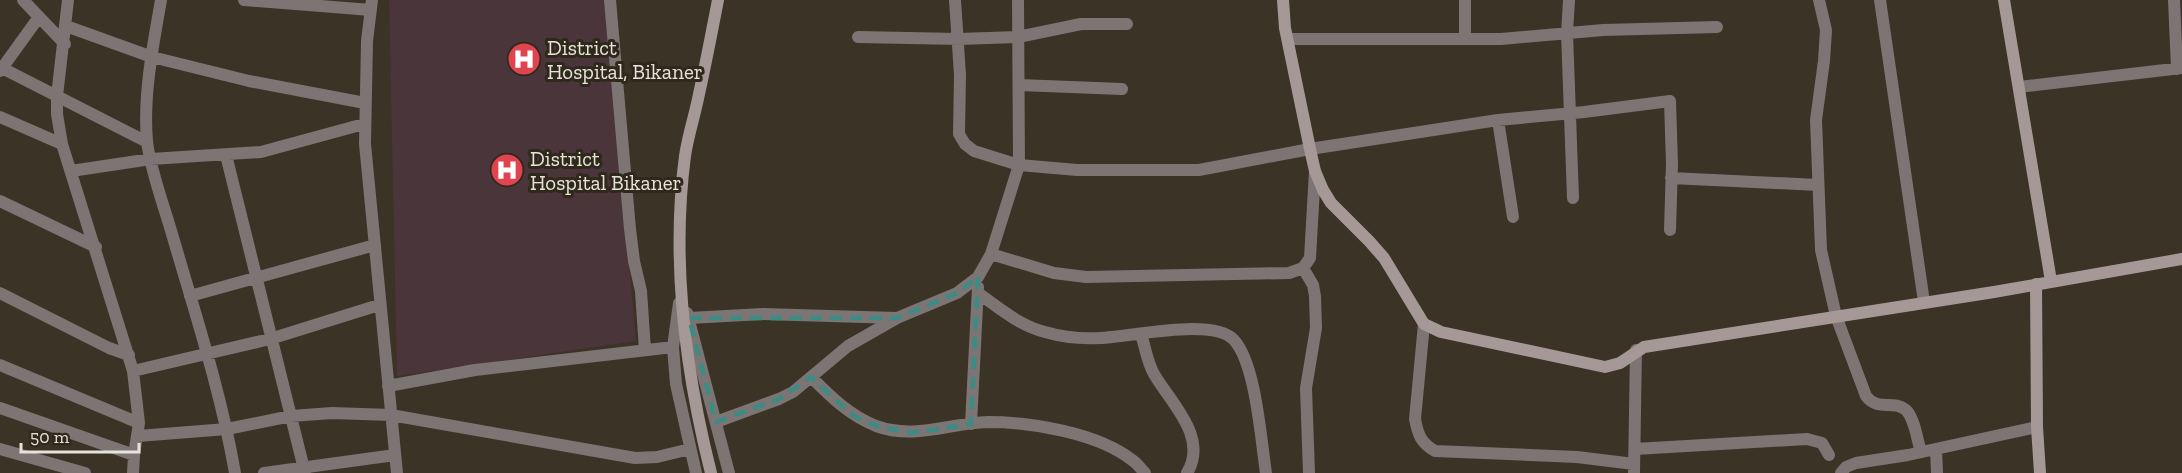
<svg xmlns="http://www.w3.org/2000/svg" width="2182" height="473" viewBox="0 0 2182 473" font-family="'Zilla Slab',serif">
	<rect width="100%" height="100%" fill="#3a3326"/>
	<path fill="#4a353a" d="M389 0H605L636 341 397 376Z"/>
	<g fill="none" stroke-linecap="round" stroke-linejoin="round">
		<path stroke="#7d7474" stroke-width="12" d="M23 0 65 44
			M68 0 57 96V114L62 144 133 371 139 423 134 455 133 473
			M161 0C153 46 143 95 147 141 150 169 164 206 172 234 195 313 221 392 235 473
			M244 0 371 10
			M372 0 367 41 365 144 397 473
			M610 0 630 229 634 261 641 291 645 350
			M955 0 960 75 959 134 965 144 974 151 1019 165 1077 170H1199L1310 149 1498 120 1584 112 1670 101 1672 164 1670 230
			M1465 0V38
			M1569 0 1567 33 1573 198
			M1819 0 1826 30 1824 61 1816 120 1821 250 1836 316 1866 396C1878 412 1893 399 1906 410 1915 419 1917 440 1921 452
			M1880 0 1924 302
			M2174 0 2177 69
			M66 26 152 57 249 81 365 103
			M858 37 959 39 1018 37 1081 24H1127
			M1288 39H1501L1603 30 1717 27
			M2 68 147 142
			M0 71 39 17
			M1019 85 1122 89
			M2019 87 2182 68
			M0 117 62 144
			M1498 120 1513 217
			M226 155 305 473
			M71 171 151 159 261 152 364 124
			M1671 178 1818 185
			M0 201 96 247
			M991 254 1054 273 1086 277 1289 273 1303 268 1310 258 1315 171
			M1303 268 1313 285 1315 296 1316 328 1306 388 1309 473
			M0 293 109 348 129 355
			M978 293C999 308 1020 326 1045 332 1062 337 1082 339 1100 338 1131 337 1213 317 1234 340 1256 364 1261 441 1266 473
			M190 296 375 245
			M679 303 673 347 676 384 696 473
			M687 313 729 473
			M689 318 763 314 897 318
			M1424 324 1415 419C1418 435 1421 443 1435 451L1577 457 1634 464
			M1141 334C1145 346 1147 362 1154 374 1170 402 1209 437 1187 473
			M0 365 139 423
			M133 371 270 339 379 305
			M811 377C831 397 849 415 876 426 915 440 949 423 988 422 1031 422 1098 433 1132 460 1137 463 1141 469 1145 473
			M388 386 475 370 673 347
			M0 408 134 455
			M716 422 779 399 793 392 848 346 897 318 957 293 978 277 991 254 1019 165 1018 0
			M971 424 978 287
			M138 436 227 429 291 416 332 413 391 415 635 458 657 457 690 449
			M0 449 85 473
			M1635 449 1807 439 1822 443 1829 455
			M1936 449 1937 473
			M264 473 395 455
			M1634 473 1636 350
			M1841 473 1846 467 1856 463 1908 455 2037 427"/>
		<path stroke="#a69897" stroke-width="12" d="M1283 0 1285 28 1310 149 1315 171 1323 190 1331 203 1369 241 1384 258 1424 324 1441 332 1605 367 1620 363 1644 347 1994 292 2182 259
			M2004 0 2051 281
			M2036 284 2037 427 2040 473
			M711 473C685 370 671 262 685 156 688 135 695 115 699 94 706 63 712 31 718 0"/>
	</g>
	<path fill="none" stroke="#3a8c84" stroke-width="4.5" stroke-dasharray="12 8" stroke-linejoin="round" d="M978 277 971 424 911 433 877 426 852 415 811 377 779 399 716 422 689 318H897L957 293Z"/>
	<defs>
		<g id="hospital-disc" transform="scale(1.725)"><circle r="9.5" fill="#e0444e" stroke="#2f291c"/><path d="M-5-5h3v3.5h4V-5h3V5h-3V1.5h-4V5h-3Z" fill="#fff"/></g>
	</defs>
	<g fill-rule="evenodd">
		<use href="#hospital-disc" x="524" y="59"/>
		<use href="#hospital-disc" x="507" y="170"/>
	</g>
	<g text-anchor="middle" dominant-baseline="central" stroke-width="6" stroke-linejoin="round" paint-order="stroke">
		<g font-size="21" fill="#e7e3db" stroke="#2f291c" text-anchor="start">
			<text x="547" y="47">District<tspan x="547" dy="24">Hospital, Bikaner</tspan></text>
			<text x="530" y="158">District<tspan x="530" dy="24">Hospital Bikaner</tspan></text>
		</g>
	</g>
	<path d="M21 443v9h118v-9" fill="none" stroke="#e7e3db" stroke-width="3"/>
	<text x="30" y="443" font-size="18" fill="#e7e3db" stroke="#2f291c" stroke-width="4.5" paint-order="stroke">50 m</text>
</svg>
